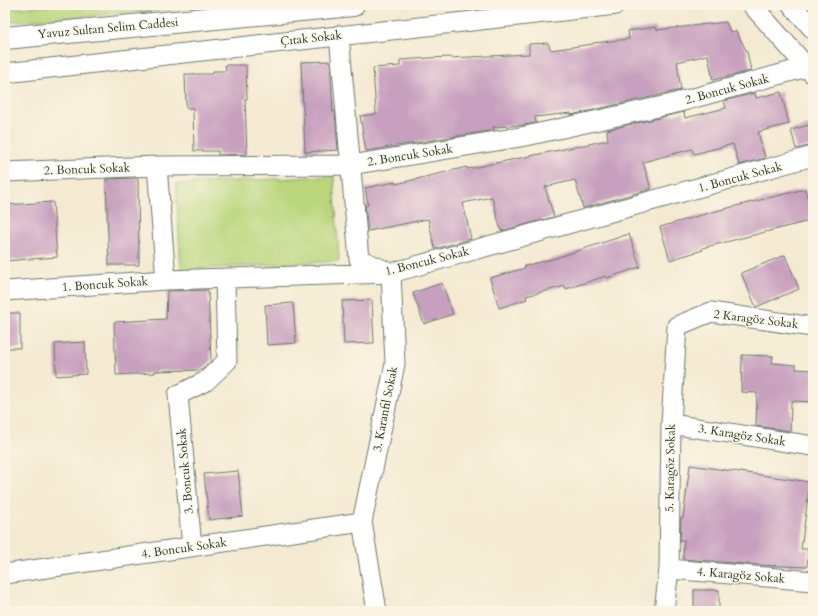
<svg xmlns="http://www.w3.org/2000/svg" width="818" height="616" viewBox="0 0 818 616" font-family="Cardo,serif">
	<rect width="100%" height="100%" fill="#fcf5e5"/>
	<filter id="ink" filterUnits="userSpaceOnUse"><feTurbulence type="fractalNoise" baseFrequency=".025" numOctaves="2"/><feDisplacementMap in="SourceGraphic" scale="8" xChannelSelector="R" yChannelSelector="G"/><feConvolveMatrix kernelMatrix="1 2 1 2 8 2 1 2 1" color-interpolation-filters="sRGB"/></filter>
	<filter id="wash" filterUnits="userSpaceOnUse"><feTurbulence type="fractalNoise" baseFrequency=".012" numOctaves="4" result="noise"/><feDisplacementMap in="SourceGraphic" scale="16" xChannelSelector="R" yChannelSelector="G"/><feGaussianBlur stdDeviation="0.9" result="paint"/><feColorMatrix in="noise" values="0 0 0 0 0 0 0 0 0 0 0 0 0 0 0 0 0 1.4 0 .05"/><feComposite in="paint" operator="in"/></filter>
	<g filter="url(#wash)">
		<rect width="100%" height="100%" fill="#f4ead2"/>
		<path fill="#b9d67c" stroke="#6c8a58" d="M55 5H216L129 13 5 22V9Z
			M334 176 339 261 181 270 176 184Z"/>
		<g id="blocks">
			<path fill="#c8a0bf" d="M726 22 730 32 736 31 747 52 751 71 713 80 708 55 677 62 681 90 571 115V113L535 117 536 123 524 125 493 127 494 130 366 151 360 116 376 114 373 68 400 66V60L428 58 450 57V58L529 54V44L548 43 551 50 593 44V43L629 39 628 31 656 27 657 30Z
				M330 61 333 112 335 111 338 150 305 152 301 62Z
				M225 65H246L247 99H245L247 154 218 155V151H194L193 108H186L185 74H213V71H226Z
				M781 92 789 124 758 132 765 158 739 165 733 144 694 154 692 149 643 162 651 189 583 208 575 180 545 187 554 217 501 231 492 197 463 203 471 239 435 249 428 219 368 231 365 206 368 205 365 188 395 182 396 184 467 167V169L608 140 607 130 684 112 685 118 726 108 724 101 755 93 756 98Z
				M813 124V145L796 149 791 130Z
				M138 178 139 265H109L106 179Z
				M805 189 813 220 702 248 703 250 670 260 660 227 712 212Z
				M53 202 57 257 5 261V205Z
				M629 234 640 267 607 278 606 276 566 289 565 286 526 296 527 299 499 308 490 278 525 268 524 266 556 258Z
				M785 255 799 289 756 307 741 273Z
				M442 283 453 314 424 324 413 293Z
				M208 290 211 361 202 370 155 371V373L116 375 114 322 166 319 167 291Z
				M372 300 374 343 344 344 342 301Z
				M293 303 296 343 267 345 265 305Z
				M5 313H20V348H5Z
				M85 342 86 374 56 376 55 344Z
				M742 355 773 356 772 363 796 365V369L813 370V402L791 401 790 431 756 426 757 393 741 392Z
				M690 465 810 482 801 549H808L807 567 759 565 683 559 684 540H680L681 518H683Z
				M238 471 243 516 209 520 204 474Z
				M694 590H719V611H694Z"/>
		</g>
	</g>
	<g filter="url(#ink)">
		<use href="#blocks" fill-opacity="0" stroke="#6a7a6b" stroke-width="1"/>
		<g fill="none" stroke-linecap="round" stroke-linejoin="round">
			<g stroke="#6a7a6b" stroke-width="21">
				<path id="minor" d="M752 5 813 74
					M792 5 813 29
					M339 35 359 259 391 273 395 364 362 522 377 611
					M5 73 616 5
					M157 166 166 280
					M5 172 157 166 351 165 526 136 672 104 807 67
					M5 291 166 280 391 273 813 156
					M671 424 813 446
					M192 547 178 395 206 381 227 361 225 279
					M669 569 813 581
					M5 574 362 522
					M664 611 669 569 671 424 677 326 711 312 813 327"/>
			</g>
			<g stroke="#6a7a6b" stroke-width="24">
				<path id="major" d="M5 38 353 5"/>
			</g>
			<use href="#minor" stroke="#fff" stroke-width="19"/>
			<use href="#major" stroke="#fff" stroke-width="22"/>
		</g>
	</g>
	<g text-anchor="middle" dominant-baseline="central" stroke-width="3" stroke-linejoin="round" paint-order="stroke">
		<g font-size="12" fill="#1f3d34" stroke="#fcf5e5">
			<text transform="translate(108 28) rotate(-5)">Yavuz Sultan Selim Caddesi</text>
			<text transform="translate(311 38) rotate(-6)">Çıtak Sokak</text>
			<text transform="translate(727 89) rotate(-15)">2. Boncuk Sokak</text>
			<text transform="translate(410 155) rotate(-9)">2. Boncuk Sokak</text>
			<text transform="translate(87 169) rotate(-2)">2. Boncuk Sokak</text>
			<text transform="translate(740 177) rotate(-15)">1. Boncuk Sokak</text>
			<text transform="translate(427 261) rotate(-14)">1. Boncuk Sokak</text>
			<text transform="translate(105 284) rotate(-4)">1. Boncuk Sokak</text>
			<text transform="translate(756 319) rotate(7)">2 Karagöz Sokak</text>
			<text transform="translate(385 409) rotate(-79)">3. Karanfil Sokak</text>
			<text transform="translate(742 435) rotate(9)">3. Karagöz Sokak</text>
			<text transform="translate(670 468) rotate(-89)">5. Karagöz Sokak</text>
			<text transform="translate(185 471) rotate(-95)">3. Boncuk Sokak</text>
			<text transform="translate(184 548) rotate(-8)">4. Boncuk Sokak</text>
			<text transform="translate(741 575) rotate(5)">4. Karagöz Sokak</text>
		</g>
	</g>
	<rect width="818" height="616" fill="none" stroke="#fcf5e5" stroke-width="20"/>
</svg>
